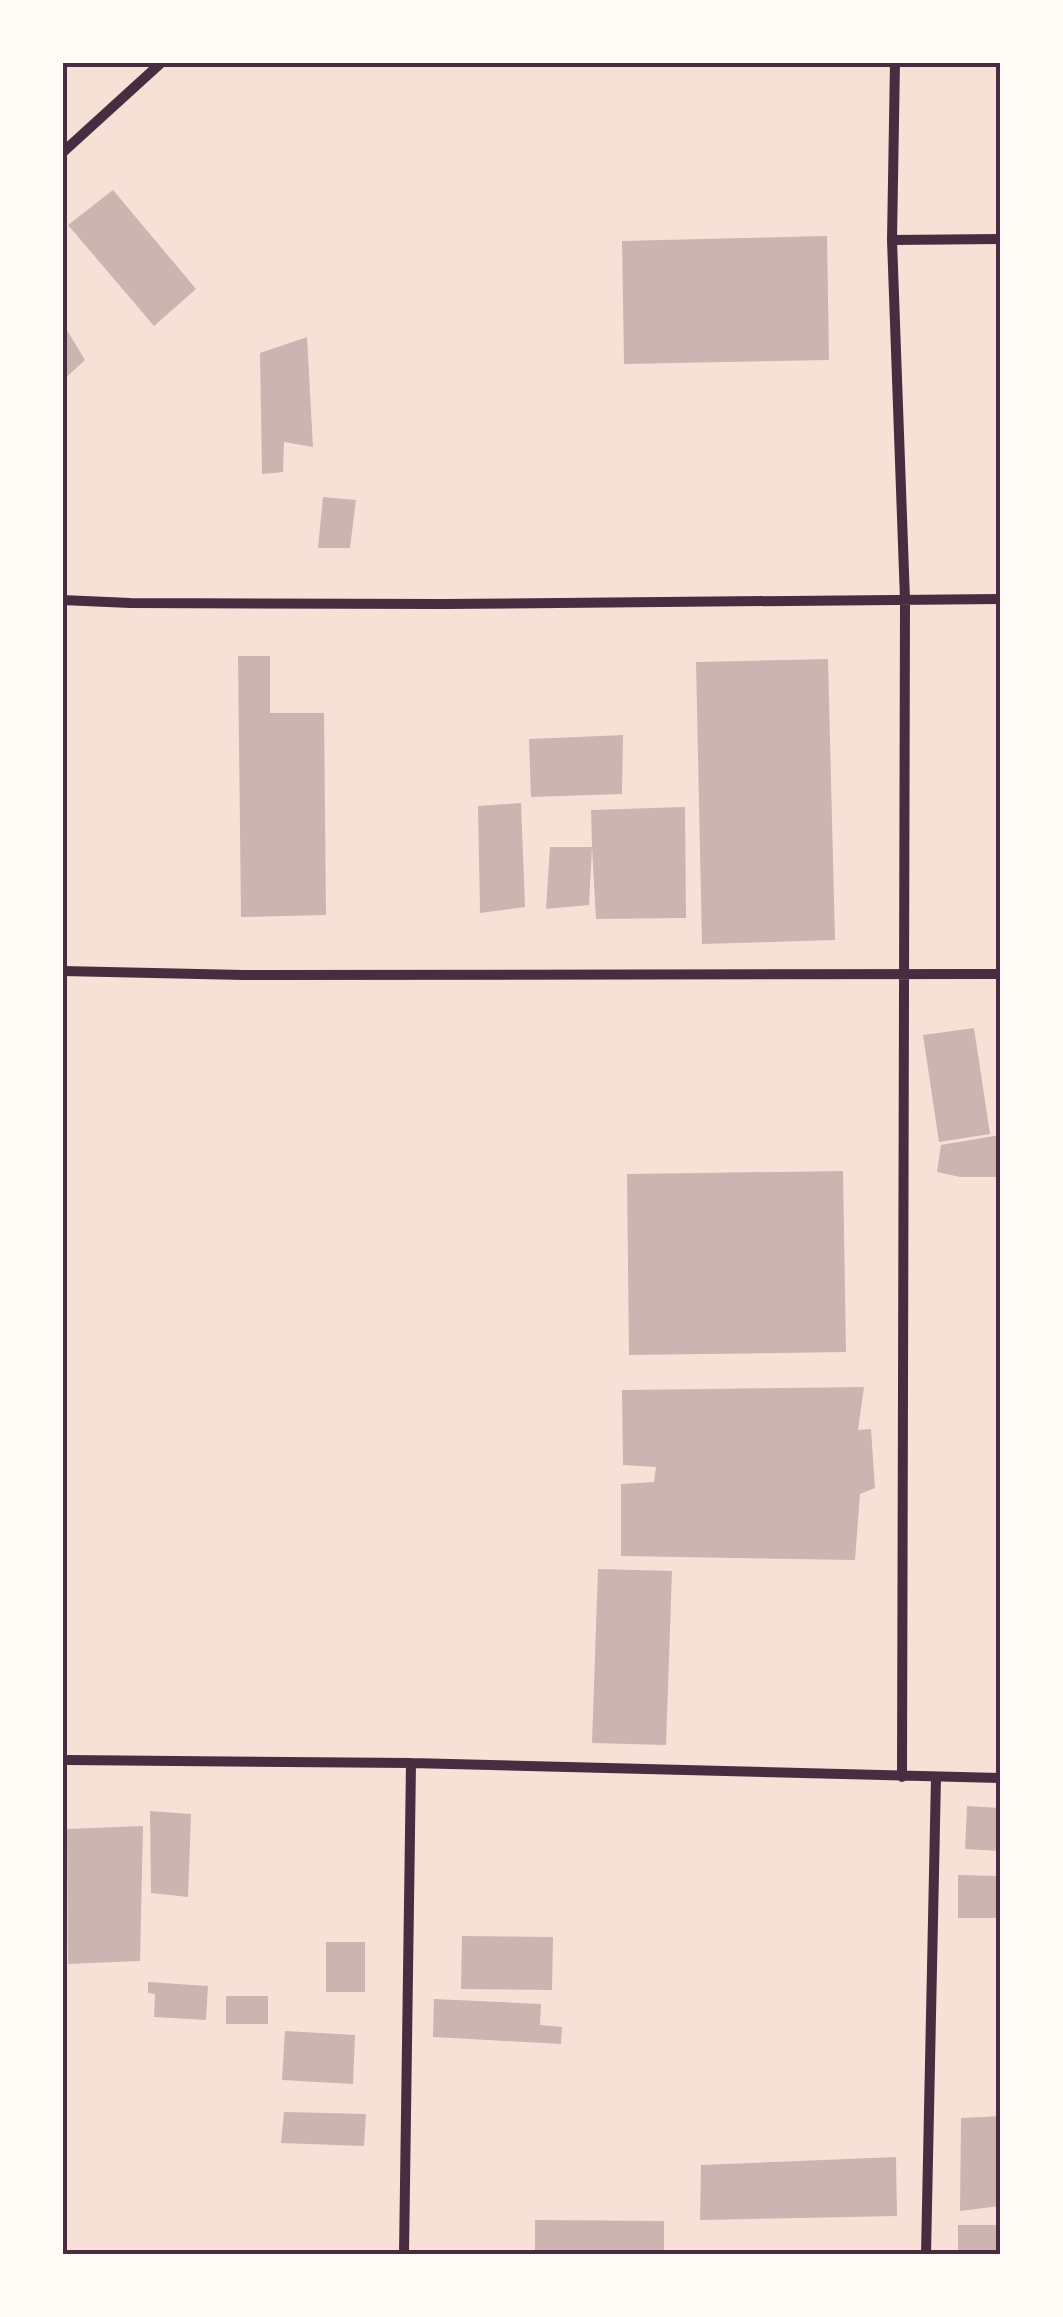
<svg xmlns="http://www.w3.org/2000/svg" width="1063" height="2317" viewBox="0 0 1063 2317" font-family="Lora,serif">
	<rect width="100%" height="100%" fill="#f7e1d7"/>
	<path fill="#ccb4b1" d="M113 190 196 289 154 326 68 225Z
		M827 236 829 360 624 364 622 241Z
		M62 322 85 360 62 381Z
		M307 337 313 447 284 442 283 472 262 474 260 353Z
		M323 497 356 500 350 548H318Z
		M238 656H270V713H324L326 915 241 917Z
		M828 659 835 940 702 944 696 662Z
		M623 735 622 794 531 797 529 739Z
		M521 803 525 907 480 913 478 806Z
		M685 807 686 918 596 919 592 847 589 905 546 909 550 847H592L591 810Z
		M974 1028 990 1134 939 1142 923 1035Z
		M1000 1135V1177H960L937 1172 941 1145Z
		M843 1171 846 1352 629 1355 627 1174Z
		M864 1387 858 1430 871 1429 875 1488 860 1494 855 1560 621 1556V1484L654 1482 656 1467 623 1465 622 1390Z
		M598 1569 672 1571 666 1745 592 1743Z
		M967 1806 1000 1808V1851L965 1849Z
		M150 1811 191 1814 188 1897 151 1893Z
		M143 1826 140 1961 68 1964 67 1829Z
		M958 1875 1000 1876V1918H958Z
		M462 1936 553 1937 552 1990 461 1989Z
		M326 1942H365V1992H326Z
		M148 1982 208 1986 206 2020 154 2017 155 1994 148 1993Z
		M226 1996H268V2024H226Z
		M434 1999 541 2004 540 2025 562 2027 561 2044 433 2037Z
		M285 2031 355 2035 353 2084 282 2080Z
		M284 2112 366 2114 364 2146 281 2143Z
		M1000 2116V2206L960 2211 961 2118Z
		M896 2157 897 2216 700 2220 701 2165Z
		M535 2220 664 2221V2254H535Z
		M958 2225H1000V2254H958Z"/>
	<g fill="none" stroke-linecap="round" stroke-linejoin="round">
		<path stroke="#4a2c40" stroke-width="10" d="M895 62 892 240 905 600 902 1777
			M62 153 162 62
			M892 240 1000 239
			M62 600 130 603 444 604 1000 599
			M62 971 244 975 1000 974
			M68 1760 411 1763 1000 1778
			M404 2254 411 1763
			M926 2254 936 1777"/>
	</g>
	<rect width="1063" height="2317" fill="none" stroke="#fffaf5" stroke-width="130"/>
	<rect x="65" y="65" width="933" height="2187" fill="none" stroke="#4a2c40" stroke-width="4"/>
</svg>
